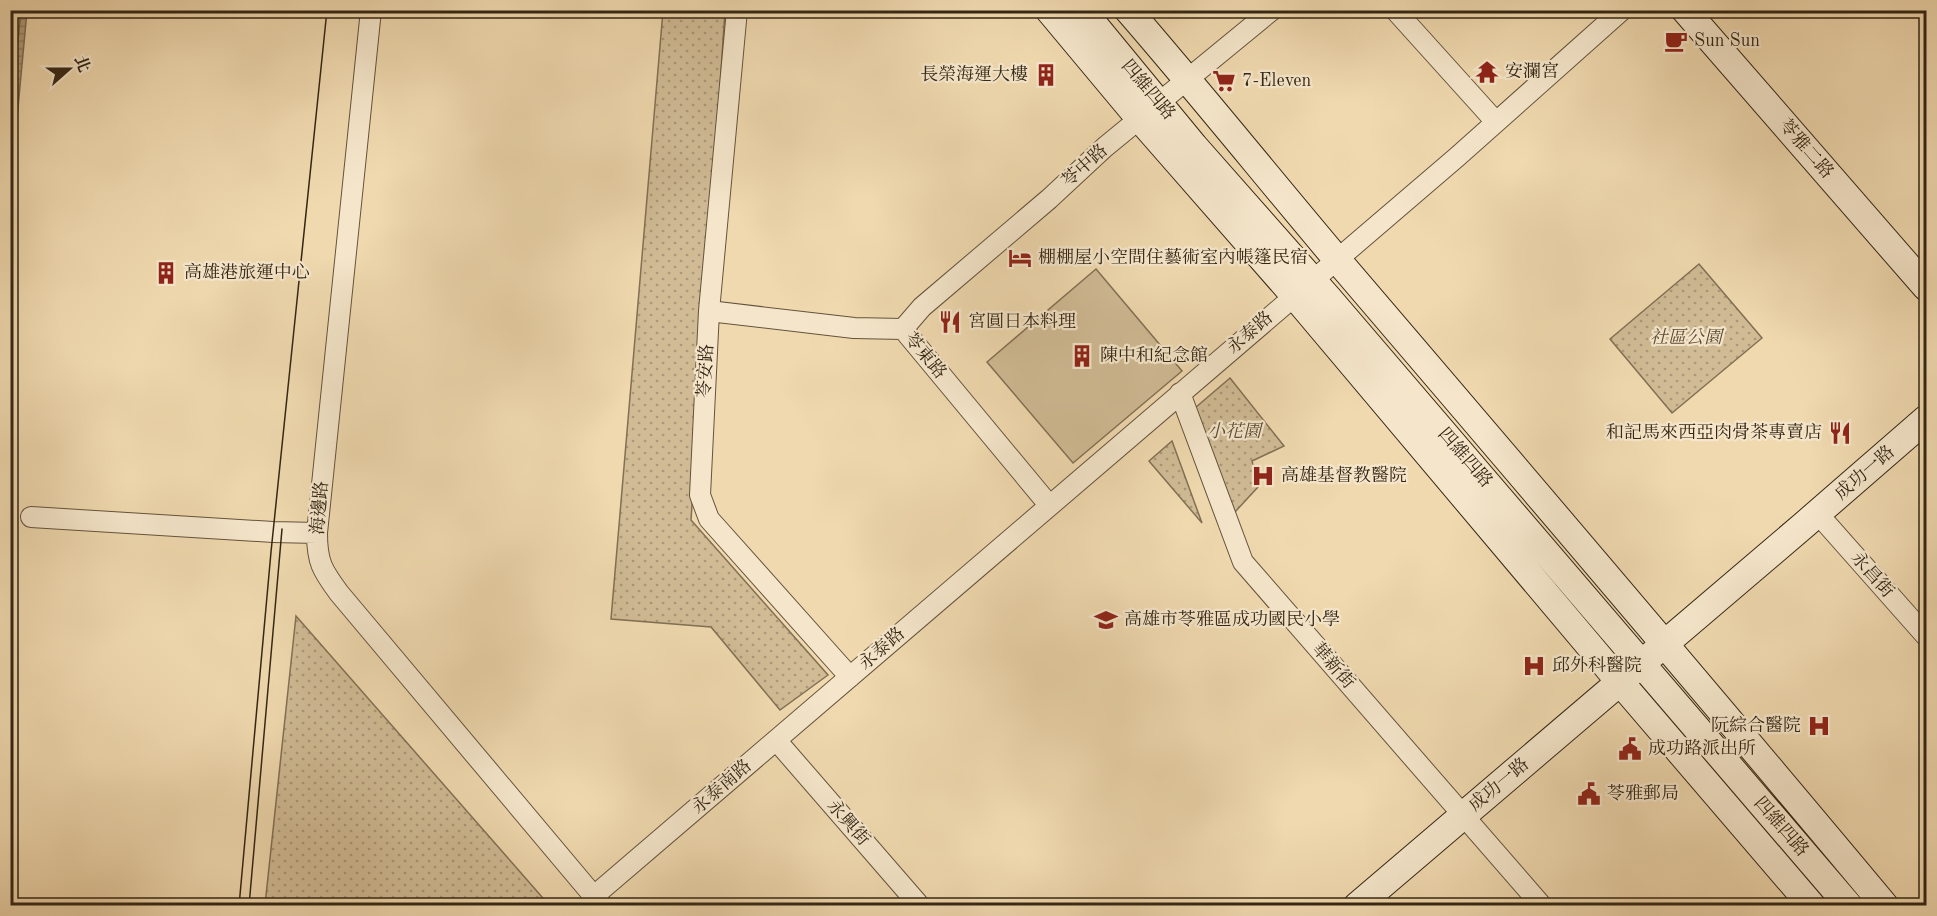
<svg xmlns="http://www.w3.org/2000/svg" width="1937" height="916" viewBox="0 0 1937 916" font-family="'Old Standard TT','Noto Serif TC',serif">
	<defs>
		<pattern id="grass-dots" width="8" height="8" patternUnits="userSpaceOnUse" patternTransform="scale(1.5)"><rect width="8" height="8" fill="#d0bb95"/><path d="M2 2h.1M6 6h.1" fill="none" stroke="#aa9878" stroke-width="1.8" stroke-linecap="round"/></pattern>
		<pattern id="water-rules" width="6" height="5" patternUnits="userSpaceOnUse" patternTransform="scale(1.5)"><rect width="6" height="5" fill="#b09c7b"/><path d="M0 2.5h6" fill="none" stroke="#907f64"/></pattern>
	</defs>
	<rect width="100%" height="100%" fill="#f0d9af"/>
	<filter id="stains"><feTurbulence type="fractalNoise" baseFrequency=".00333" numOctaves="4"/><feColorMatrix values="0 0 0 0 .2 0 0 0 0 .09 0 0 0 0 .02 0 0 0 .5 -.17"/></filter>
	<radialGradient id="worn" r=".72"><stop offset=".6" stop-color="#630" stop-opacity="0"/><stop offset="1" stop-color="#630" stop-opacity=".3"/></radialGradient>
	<path fill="url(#grass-dots)" stroke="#827055" stroke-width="1.5" d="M663 11H725L691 520 828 675 780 710 711 627 611 619Z
		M1699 264 1762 338 1672 413 1610 339Z
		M1230 378 1284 446 1252 461 1258 487 1235 512H1231L1195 408Z
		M1172 441 1202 523 1149 461Z
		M296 616 549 905H265Z"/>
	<path fill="#d0bb95" stroke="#827055" stroke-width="1.5" d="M1096 269 1182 371 1073 463 987 362Z"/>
	<path fill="url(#water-rules)" stroke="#7e6d52" stroke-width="1.5" d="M11 10 27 11 11 183 10 11Z"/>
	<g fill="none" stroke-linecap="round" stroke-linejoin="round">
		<path stroke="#726148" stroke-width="1.5" d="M10 121 21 10"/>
		<g stroke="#63533c" stroke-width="22">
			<path id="street" d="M371 10 317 533C317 562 322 570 339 593L602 906
				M737 10 709 311 700 495 709 519 850 677
				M1395 10 1496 122
				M709 311 854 328 903 329 1049 505
				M903 329 922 307 1049 199 1105 147 1272 10
				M1180 393 1243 562 1542 906
				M1818 514 1926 636
				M31 517 273 532 317 533
				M776 740 920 906
				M594 896 1457 157 1622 10"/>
		</g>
		<g stroke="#342615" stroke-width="29">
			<path id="secondary" d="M1049 10 1140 119 1294 295 1620 682 1812 906
				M1082 10 1194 146 1329 299 1849 906
				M1128 10C1200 93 1269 179 1340 263 1523 477 1705 690 1885 906
				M1685 10 1926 287
				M1357 906 1804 525 1926 419"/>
		</g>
		<use href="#street" stroke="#f5e6cb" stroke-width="20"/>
		<use href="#secondary" stroke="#f5e6cb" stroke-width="27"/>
		<path stroke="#342615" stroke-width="1.5" d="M239 906 271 552 327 10
			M249 906 282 529"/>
	</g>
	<defs>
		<g id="cafe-bare" transform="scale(1.8)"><path d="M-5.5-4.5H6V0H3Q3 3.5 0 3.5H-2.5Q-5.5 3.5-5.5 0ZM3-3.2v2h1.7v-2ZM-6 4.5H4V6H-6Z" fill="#8f2418" stroke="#f5e6cb" stroke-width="2.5" paint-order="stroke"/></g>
		<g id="temple-bare" transform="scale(1.8)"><path d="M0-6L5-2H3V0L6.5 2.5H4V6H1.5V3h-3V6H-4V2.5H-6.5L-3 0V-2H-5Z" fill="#8f2418" stroke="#f5e6cb" stroke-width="2.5" paint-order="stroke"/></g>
		<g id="building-bare" transform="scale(1.8)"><path d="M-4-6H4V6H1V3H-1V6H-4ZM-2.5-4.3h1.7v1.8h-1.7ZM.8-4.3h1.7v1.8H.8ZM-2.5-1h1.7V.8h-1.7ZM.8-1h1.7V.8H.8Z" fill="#8f2418" stroke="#f5e6cb" stroke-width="2.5" paint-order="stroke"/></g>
		<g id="supermarket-bare" transform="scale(1.8)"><path d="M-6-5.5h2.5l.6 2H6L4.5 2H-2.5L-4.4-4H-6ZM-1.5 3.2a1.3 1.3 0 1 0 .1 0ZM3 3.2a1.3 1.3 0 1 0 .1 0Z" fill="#8f2418" stroke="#f5e6cb" stroke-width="2.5" paint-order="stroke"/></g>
		<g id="hotel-bare" transform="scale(1.8)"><path d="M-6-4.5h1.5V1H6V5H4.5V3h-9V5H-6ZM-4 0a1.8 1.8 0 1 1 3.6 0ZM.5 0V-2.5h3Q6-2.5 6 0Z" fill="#8f2418" stroke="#f5e6cb" stroke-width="2.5" paint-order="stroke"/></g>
		<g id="restaurant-bare" transform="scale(1.8)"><path d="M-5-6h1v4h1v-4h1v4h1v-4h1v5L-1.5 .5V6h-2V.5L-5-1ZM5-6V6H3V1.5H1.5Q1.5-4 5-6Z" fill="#8f2418" stroke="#f5e6cb" stroke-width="2.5" paint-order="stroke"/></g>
		<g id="hospital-bare" transform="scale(1.8)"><path d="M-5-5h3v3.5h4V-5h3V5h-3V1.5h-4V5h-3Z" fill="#8f2418" stroke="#f5e6cb" stroke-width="2.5" paint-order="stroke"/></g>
		<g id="school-bare" transform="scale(1.8)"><path d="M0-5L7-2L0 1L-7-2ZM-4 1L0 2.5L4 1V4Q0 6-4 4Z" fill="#8f2418" stroke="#f5e6cb" stroke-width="2.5" paint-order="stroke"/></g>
		<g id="civic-bare" transform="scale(1.8)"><path d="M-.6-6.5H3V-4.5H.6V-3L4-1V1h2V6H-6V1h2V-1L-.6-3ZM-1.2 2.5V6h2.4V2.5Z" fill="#8f2418" stroke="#f5e6cb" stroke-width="2.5" paint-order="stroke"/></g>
	</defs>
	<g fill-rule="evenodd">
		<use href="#cafe-bare" x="1676" y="41"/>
		<use href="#temple-bare" x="1487" y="72"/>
		<use href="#building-bare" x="1046" y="75"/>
		<use href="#supermarket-bare" x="1224" y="81"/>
		<use href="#hotel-bare" x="1020" y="258"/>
		<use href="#building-bare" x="166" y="273"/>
		<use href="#restaurant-bare" x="950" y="322"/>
		<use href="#building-bare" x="1082" y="356"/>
		<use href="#restaurant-bare" x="1840" y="433"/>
		<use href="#hospital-bare" x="1263" y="476"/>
		<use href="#school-bare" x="1106" y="620"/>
		<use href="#hospital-bare" x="1534" y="666"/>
		<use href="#hospital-bare" x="1819" y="726"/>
		<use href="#civic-bare" x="1630" y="749"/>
		<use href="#civic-bare" x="1589" y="794"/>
	</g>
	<g text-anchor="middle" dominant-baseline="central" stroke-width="4.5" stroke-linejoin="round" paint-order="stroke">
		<g font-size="18" fill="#342615" stroke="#f5e6cb" text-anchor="start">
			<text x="1694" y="41">Sun Sun</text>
			<text x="1505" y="72">安瀾宮</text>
			<text x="1028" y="75" text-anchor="end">長榮海運大樓</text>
			<text x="1242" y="81">7-Eleven</text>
			<text x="1038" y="258">棚棚屋小空間住藝術室內帳篷民宿</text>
			<text x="184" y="273">高雄港旅運中心</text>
			<text x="968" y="322">宮圓日本料理</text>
			<text x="1100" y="356">陳中和紀念館</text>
			<text x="1822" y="433" text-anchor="end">和記馬來西亞肉骨茶專賣店</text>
			<text x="1281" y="476">高雄基督教醫院</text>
			<text x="1124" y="620">高雄市苓雅區成功國民小學</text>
			<text x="1552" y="666">邱外科醫院</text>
			<text x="1801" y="726" text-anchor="end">阮綜合醫院</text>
			<text x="1648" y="749">成功路派出所</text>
			<text x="1607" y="794">苓雅郵局</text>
		</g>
		<g font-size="18" fill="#342615" stroke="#f5e6cb">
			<text transform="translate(1148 90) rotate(50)">四維四路</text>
			<text transform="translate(1806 149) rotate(49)">苓雅二路</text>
			<text transform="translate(1085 166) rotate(-42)">苓中路</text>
			<text transform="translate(1250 333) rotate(-41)">永泰路</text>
			<text transform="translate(925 356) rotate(50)">苓東路</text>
			<text transform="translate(706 371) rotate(-87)">苓安路</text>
			<text transform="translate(1465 458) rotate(49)">四維四路</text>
			<text transform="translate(1865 473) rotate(-41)">成功一路</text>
			<text transform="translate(320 508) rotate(-85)">海邊路</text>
			<text transform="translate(1872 575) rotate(48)">永昌街</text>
			<text transform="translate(882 649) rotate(-41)">永泰路</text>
			<text transform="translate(1333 666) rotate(49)">華新街</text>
			<text transform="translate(1499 785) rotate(-40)">成功一路</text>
			<text transform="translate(722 787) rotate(-41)">永泰南路</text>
			<text transform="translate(848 823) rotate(49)">永興街</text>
			<text transform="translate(1781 827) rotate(49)">四維四路</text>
		</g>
		<g font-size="18" font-style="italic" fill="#5b4b35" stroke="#f5e6cb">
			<text x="1686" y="338">社區公園</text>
			<text x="1234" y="432">小花園</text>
		</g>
	</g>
	<rect width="1937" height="916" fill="none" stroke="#f0d9af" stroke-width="36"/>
	<rect x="12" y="12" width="1913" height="892" fill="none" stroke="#342615" stroke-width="3"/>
	<rect x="18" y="18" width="1901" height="880" fill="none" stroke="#342615" stroke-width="1.5"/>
	<g transform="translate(69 69) rotate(69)" stroke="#f5e6cb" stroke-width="4.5" paint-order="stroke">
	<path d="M0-4.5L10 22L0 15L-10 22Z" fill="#342615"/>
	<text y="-9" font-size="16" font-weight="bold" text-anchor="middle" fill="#342615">北</text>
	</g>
	<rect width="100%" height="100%" filter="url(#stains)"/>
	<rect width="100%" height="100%" fill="url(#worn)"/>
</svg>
